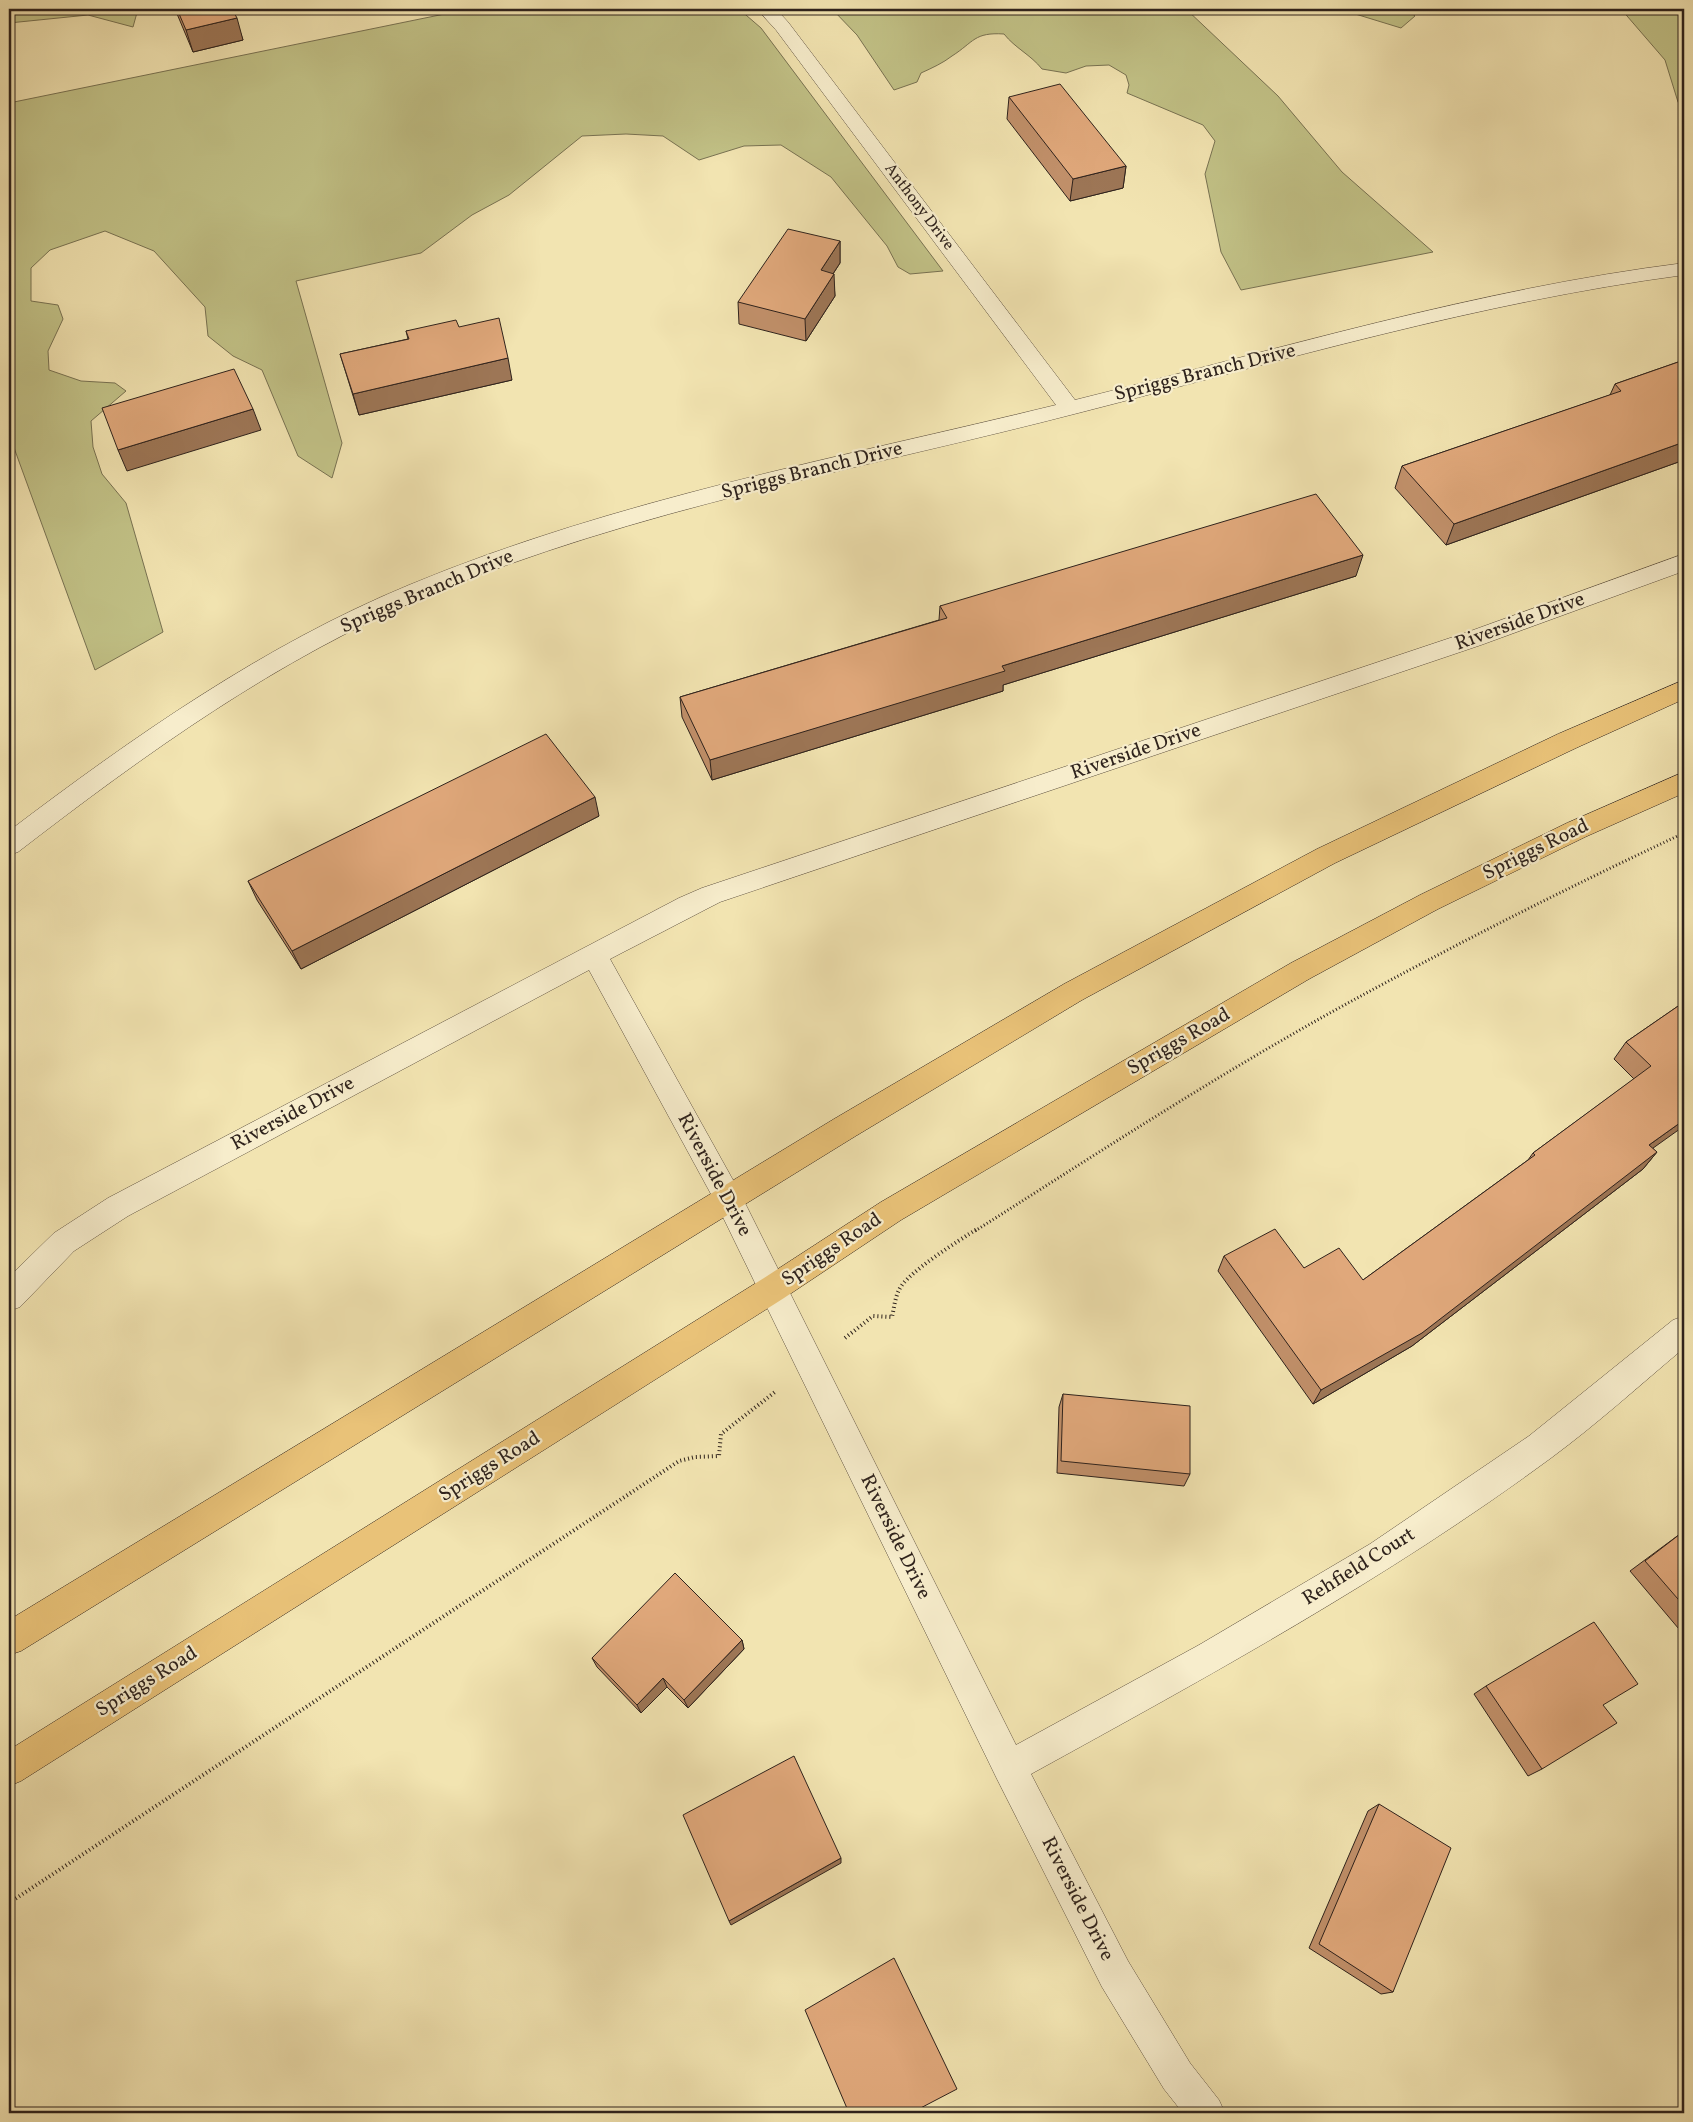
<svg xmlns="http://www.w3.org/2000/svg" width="1693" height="2122" viewBox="0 0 1693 2122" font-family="Vollkorn,serif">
	<rect width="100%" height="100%" fill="#f2e4b1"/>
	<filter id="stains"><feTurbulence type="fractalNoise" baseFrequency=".004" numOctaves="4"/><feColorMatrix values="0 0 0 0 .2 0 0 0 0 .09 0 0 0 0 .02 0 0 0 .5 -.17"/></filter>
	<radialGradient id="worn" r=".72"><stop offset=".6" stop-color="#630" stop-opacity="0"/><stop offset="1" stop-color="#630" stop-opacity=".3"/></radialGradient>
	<path fill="#c2c287" stroke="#787252" d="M9 9H138L133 27 88 15 9 23Z
		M469 9H739L761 28 943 271 910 274 898 267 887 246 831 177 781 145 744 146 699 160 663 136 626 134 582 136 509 195 472 215 421 253 296 281 342 443 332 478 298 456 262 370 233 356 208 336 205 307 154 251 105 231 50 250 31 268V301L58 305 63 319 48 351 49 370 81 381 115 383 126 391 91 421 93 447 102 474 126 503 163 632 95 670 9 434V103Z
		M832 9H1186L1278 96 1342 172 1433 252 1241 290 1221 252 1205 174 1215 141 1203 125 1127 93 1129 85 1126 75 1109 65 1086 66 1066 73 1042 69C1031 55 1015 48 1004 34 974 32 974 42 952 56 943 63 932 68 921 73L917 82 894 90 857 35Z
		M1339 9H1407L1415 16 1401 28Z
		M1621 9H1684V111L1678 102 1665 60Z"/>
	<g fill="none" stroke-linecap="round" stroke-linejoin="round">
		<g stroke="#5f5241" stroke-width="1">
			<path id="minor" d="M757 9H776L788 22 1075 400C1277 350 1477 289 1684 263V275C1480 302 1281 361 1082 412 863 469 637 508 427 596 278 658 145 754 18 852L9 855V831C133 737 264 645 409 585 616 499 839 458 1056 405L776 30Z
				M1684 554V571L1481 645 720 902 610 959 738 1189 1016 1745 1199 1645 1370 1544 1529 1436 1673 1320 1684 1316V1348C1640 1385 1597 1424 1551 1458 1387 1579 1209 1676 1031 1774L1128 1961 1190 2063 1219 2100 1225 2113H1183L1164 2089 1102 1987 997 1779 718 1207 589 970 128 1216 74 1251 20 1307 9 1311V1277L54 1233 108 1198 679 898 702 888 1465 633Z"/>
		</g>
		<g stroke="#2e221c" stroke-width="1">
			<path id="major" d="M1684 680V699L1576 748 1335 863 1082 1000 854 1137 21 1651 9 1655V1620L834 1119 1064 984 1317 849 1558 734Z
				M1684 772V793L1585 837 1438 909 1309 979 901 1220 784 1298 21 1781 9 1786V1750L764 1278 881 1202 1291 963 1420 895 1567 823Z"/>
		</g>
		<path stroke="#2e221c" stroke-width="3" stroke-dasharray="1 2.5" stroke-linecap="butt" d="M975 1231C1098 1153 1220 1073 1348 1003 1458 943 1571 886 1684 833"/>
		<path stroke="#2e221c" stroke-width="4" stroke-dasharray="1 3" stroke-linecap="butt" d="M845 1338 873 1316 892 1317C894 1308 895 1298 899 1290 906 1273 960 1240 977 1229
			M9 1903 679 1461 695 1457 719 1456 721 1434 775 1392"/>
		<use href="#minor" fill="#f7edcc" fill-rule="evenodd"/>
		<use href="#major" fill="#e9c278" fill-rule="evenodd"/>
	</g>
	<path fill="#c1906a" stroke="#2e221c" d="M175 9H232L243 40 193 52Z
		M1009 97 1126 166 1123 188 1070 201 1007 119Z
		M840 241V263L833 274 835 296 806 341 739 324 738 302Z
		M459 327 512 380 359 415 340 354 408 339 406 331Z
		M1684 360V460L1446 545 1395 488 1402 466 1610 395 1615 384Z
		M1356 576 1003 685V691L712 780 682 717 680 697 939 620 940 606Z
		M599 816 301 969 257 900 248 881Z
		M1684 1002 1653 1149 1657 1152 1643 1169 1412 1346 1313 1404 1218 1271 1224 1256 1304 1268 1363 1280 1528 1160 1533 1153 1634 1079 1614 1059 1626 1042Z
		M1063 1394 1190 1474 1184 1486 1057 1473 1059 1407Z
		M1684 1531V1635L1630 1571Z
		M742 1640 744 1649 688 1708 667 1687 641 1713 597 1667 592 1658Z
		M1486 1686 1603 1705 1542 1769 1528 1776 1474 1694Z
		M1379 1804 1393 1992 1381 1994 1309 1948 1368 1811Z"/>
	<path fill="#9d7656" stroke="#2e221c" d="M237 18 243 40 193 52 186 30Z
		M1126 166 1123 188 1070 201 1073 179Z
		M840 241V263L821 292V270Z
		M834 274 835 296 806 341 805 319Z
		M508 358 512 380 359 415 353 394Z
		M253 409 261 430 127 471 118 450Z
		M1684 442V460L1446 545 1454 524Z
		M1363 555 1356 576 1003 685V691L712 780 710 760 1002 666Z
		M595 797 599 816 301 969 292 951Z
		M1684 1120V1126L1635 1161 1649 1145Z
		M1657 1152 1643 1169 1412 1346 1313 1404 1321 1390Z
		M742 1640 744 1649 688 1708 684 1700Z
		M663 1678 667 1687 641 1713 637 1705Z
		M841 1858V1863L731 1925 729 1921Z"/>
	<path fill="#e0a87b" stroke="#2e221c" d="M177 9H232L237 18 186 30Z
		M1060 84 1126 166 1073 179 1009 97Z
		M788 229 840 241 821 270 834 274 805 319 738 302Z
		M499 318 508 358 353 394 340 354 409 339 406 331 456 320 459 327Z
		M1684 360V442L1454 524 1402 466 1621 391 1615 384Z
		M234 369 253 409 118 450 102 408Z
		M1316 494 1363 555 1002 666 1005 671 710 760 680 697 947 618 940 606Z
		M546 734 595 797 292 951 248 881Z
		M1684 1002V1120L1649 1145 1657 1152 1422 1333 1321 1390 1224 1256 1275 1229 1304 1268 1339 1248 1363 1280 1535 1155 1533 1153 1651 1066 1626 1042Z
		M1063 1394 1190 1406V1474L1061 1461Z
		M1684 1531V1606L1645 1561Z
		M675 1573 742 1640 684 1700 663 1678 637 1705 592 1658Z
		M1594 1622 1638 1684 1603 1705 1617 1723 1542 1769 1486 1686Z
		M794 1756 841 1858 729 1921 683 1815Z
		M1379 1804 1451 1848 1393 1992 1319 1944Z
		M894 1958 957 2089 911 2113H849L805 2010Z"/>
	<g text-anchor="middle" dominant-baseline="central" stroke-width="4.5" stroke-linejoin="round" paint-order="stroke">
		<g font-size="16" fill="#2e221c" stroke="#f7edcc">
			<text transform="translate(919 207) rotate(53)">Anthony Drive</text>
		</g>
		<g font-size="20" fill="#2e221c" stroke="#f7edcc">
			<text transform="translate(1205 373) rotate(-14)">Spriggs Branch Drive</text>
			<text transform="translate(812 471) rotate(-14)">Spriggs Branch Drive</text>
			<text transform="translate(427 592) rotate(-23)">Spriggs Branch Drive</text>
			<text transform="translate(1520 622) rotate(-20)">Riverside Drive</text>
			<text transform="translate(1136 752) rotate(-19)">Riverside Drive</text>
			<text transform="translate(1536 850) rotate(-26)">Spriggs Road</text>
			<text transform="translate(1179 1042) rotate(-30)">Spriggs Road</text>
			<text transform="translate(293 1114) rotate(-28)">Riverside Drive</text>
			<text transform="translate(714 1175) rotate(62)">Riverside Drive</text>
			<text transform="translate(832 1250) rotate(-34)">Spriggs Road</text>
			<text transform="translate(490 1467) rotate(-32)">Spriggs Road</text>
			<text transform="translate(895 1537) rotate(64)">Riverside Drive</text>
			<text transform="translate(1359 1567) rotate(-32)">Rehfield Court</text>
			<text transform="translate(147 1682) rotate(-32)">Spriggs Road</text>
			<text transform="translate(1077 1899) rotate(63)">Riverside Drive</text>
		</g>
	</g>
	<rect width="1693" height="2122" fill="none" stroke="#f2e4b1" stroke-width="30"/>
	<rect x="10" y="10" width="1673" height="2102" fill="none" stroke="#2e221c" stroke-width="2.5"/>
	<rect x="15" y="15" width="1663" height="2092" fill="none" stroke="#2e221c"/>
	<rect width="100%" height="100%" filter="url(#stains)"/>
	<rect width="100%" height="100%" fill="url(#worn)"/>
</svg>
